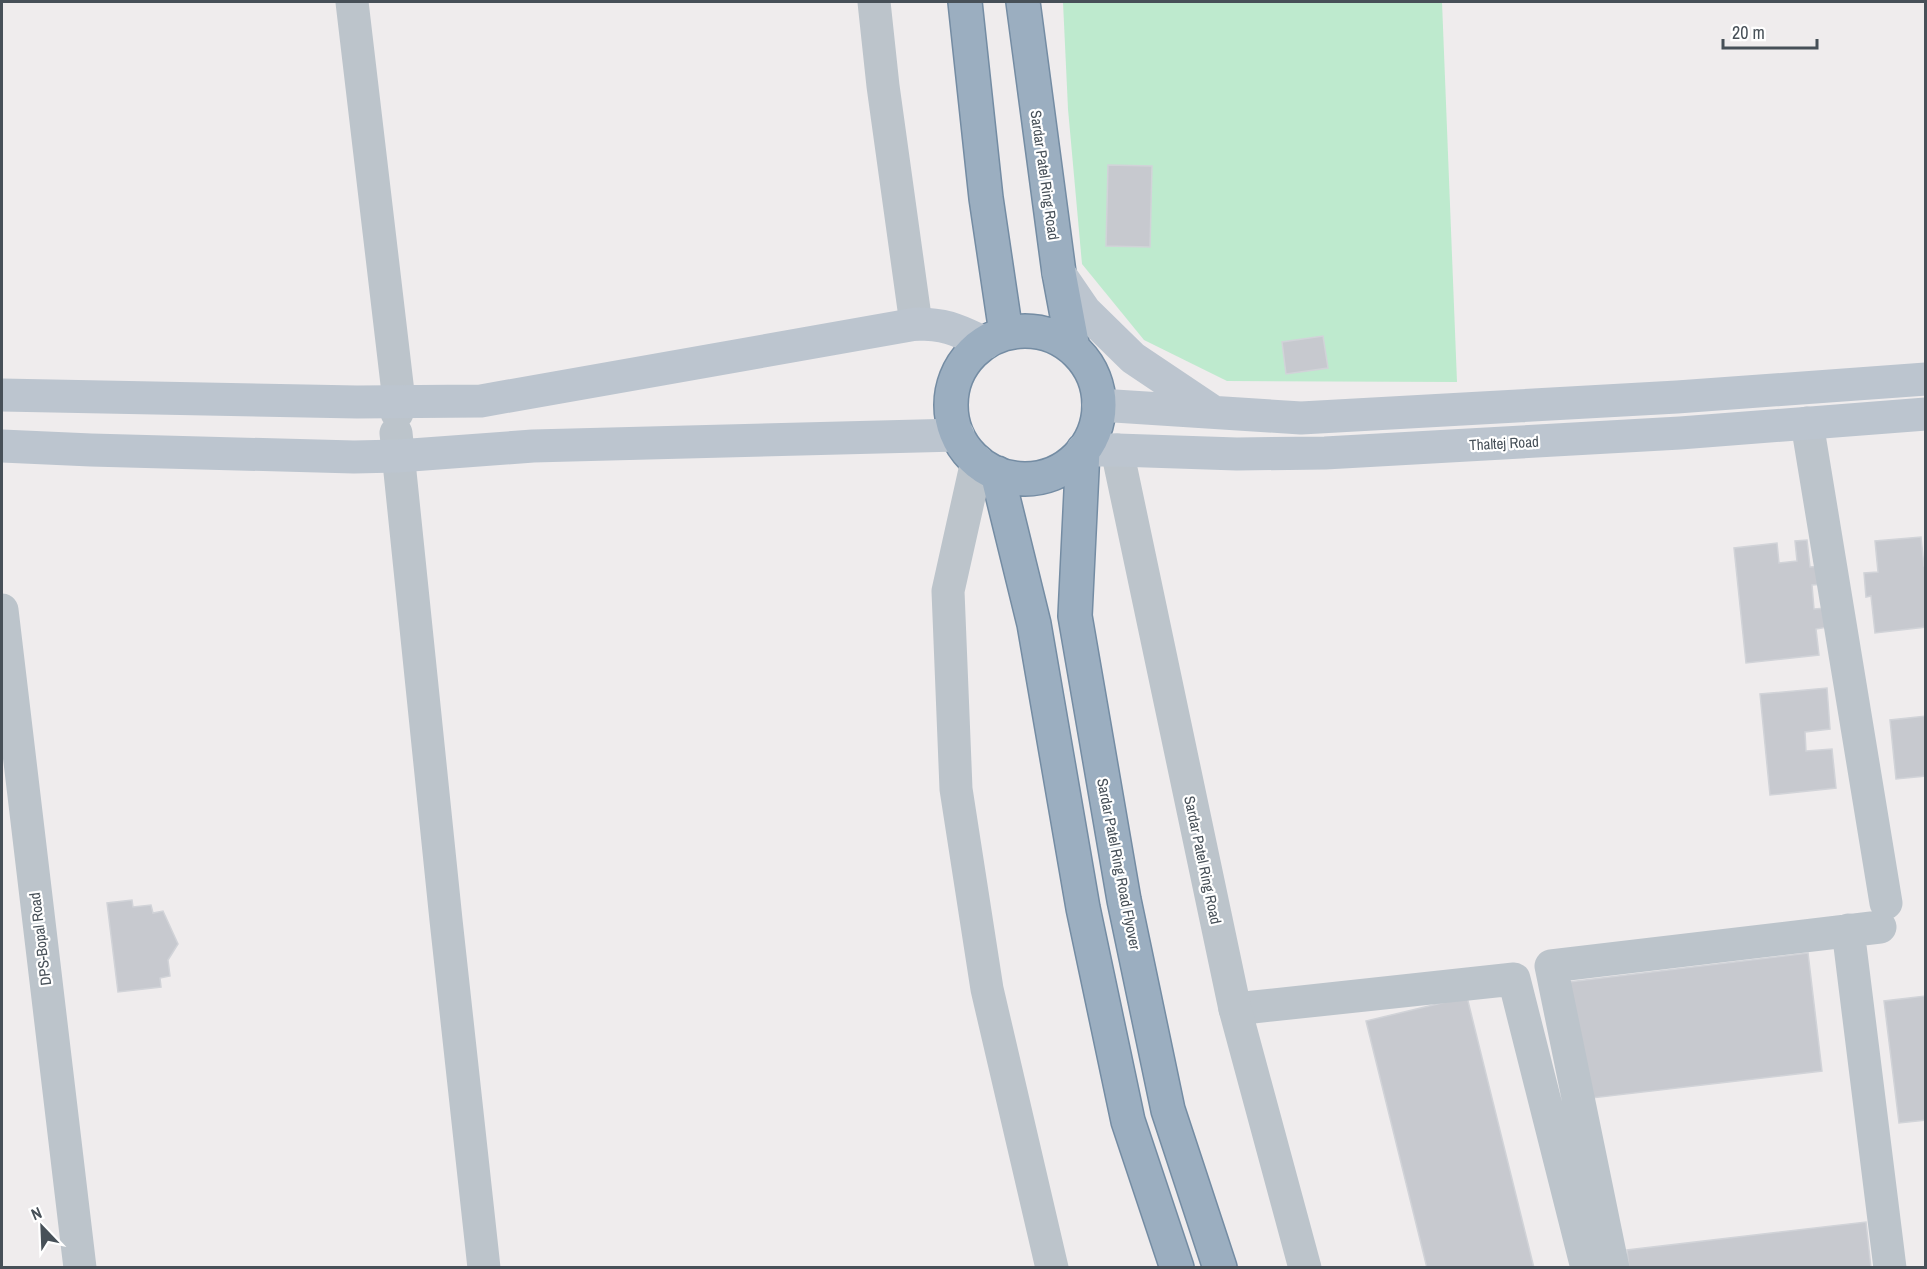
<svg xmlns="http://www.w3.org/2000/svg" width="1927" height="1269" viewBox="0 0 1927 1269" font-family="'Archivo Narrow',sans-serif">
	<rect width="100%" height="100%" fill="#efeced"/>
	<path fill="#beeace" d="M1063 2H1442L1457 382 1227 381 1144 340 1082 264 1068 109Z"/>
	<path fill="#c7c9cf" stroke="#d1d3d8" stroke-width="1.5" d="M1108 165 1152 166 1150 247 1106 246Z
		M1323 336 1328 368 1286 374 1282 342Z
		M1921 537 1924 566H1926V627L1875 633 1871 596 1866 597 1864 573 1878 572 1875 541Z
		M1807 540 1810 567 1822 566 1824 584 1812 585 1814 609 1826 608 1828 627 1816 629 1819 655 1746 663 1734 548 1777 543 1779 563 1797 561 1795 541Z
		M1827 688 1830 729 1805 732 1806 751 1832 749 1836 788 1770 795 1760 694Z
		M1926 716V776L1896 779 1890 720Z
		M132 900 133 907 151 905 153 913 163 911 178 944 168 960 170 976 160 978 161 987 118 992 107 903Z
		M1808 953 1822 1071 1583 1099 1569 982Z
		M1925 996 1926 1120 1899 1123 1884 1001Z
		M1467 997 1534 1268H1427L1366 1021Z
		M1866 1222 1871 1268H1629L1627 1250Z"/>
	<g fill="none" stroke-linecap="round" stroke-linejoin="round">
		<g stroke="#748ca3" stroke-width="36">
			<path id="trunk" d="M965 2 986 198 1006 333
				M1023 2 1059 273 1073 348
				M951 405a74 74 0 1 1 148 0a74 74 0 1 1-148 0Z
				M1083 450 1075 616 1124 900 1168 1110 1220 1268
				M997 473 1034 624 1083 908 1128 1121 1177 1268"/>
		</g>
		<path stroke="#bcc4cb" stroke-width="33" d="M352 2 399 401 397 413
			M1807 423 1886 903
			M396 433 446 920 484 1268
			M2 610 80 1268
			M1848 930 1890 1268
			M1235 1009 1514 979 1587 1268
			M1613 1268 1551 966 1880 927"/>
		<path stroke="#bcc4cb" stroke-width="33" d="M874 2 883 86 916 324
			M1117 450 1235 1009 1305 1268
			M977 461 948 591 956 789 987 989 1052 1268"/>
		<path stroke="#bcc5cf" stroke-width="33" d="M1059 273 1085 311 1133 358 1212 411
			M2 395 357 402 481 401 916 324C947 324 957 330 985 343
			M1099 405 1301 418 1677 397 1926 379
			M2 446 91 450 354 457 398 456 533 446 958 435
			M1083 450H1117L1237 454 1325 453 1680 433 1926 414"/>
		<use href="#trunk" stroke="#9baec0" stroke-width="33"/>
	</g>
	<g text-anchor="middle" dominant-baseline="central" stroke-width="4.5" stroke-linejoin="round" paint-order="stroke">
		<g font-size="15" fill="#475058" stroke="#fff">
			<text transform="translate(1045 175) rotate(82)">Sardar Patel Ring Road</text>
			<text transform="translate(1504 443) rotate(-3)">Thaltej Road</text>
			<text transform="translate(1203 860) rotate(78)">Sardar Patel Ring Road</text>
			<text transform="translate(1119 864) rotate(79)">Sardar Patel Ring Road Flyover</text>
			<text transform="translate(40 939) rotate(-97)">DPS-Bopal Road</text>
		</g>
	</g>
	<rect width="1927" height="1269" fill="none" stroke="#475058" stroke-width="6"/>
	<g transform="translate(42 1227) rotate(337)" stroke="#ffffff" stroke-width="4.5" paint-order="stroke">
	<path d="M0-4.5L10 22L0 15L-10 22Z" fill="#475058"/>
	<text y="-9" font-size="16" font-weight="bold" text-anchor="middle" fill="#475058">N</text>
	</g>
	<path d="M1723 39v9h94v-9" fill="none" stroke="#475058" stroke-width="3"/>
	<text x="1732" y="39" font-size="18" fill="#475058" stroke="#ffffff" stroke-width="4.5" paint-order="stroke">20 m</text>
</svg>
